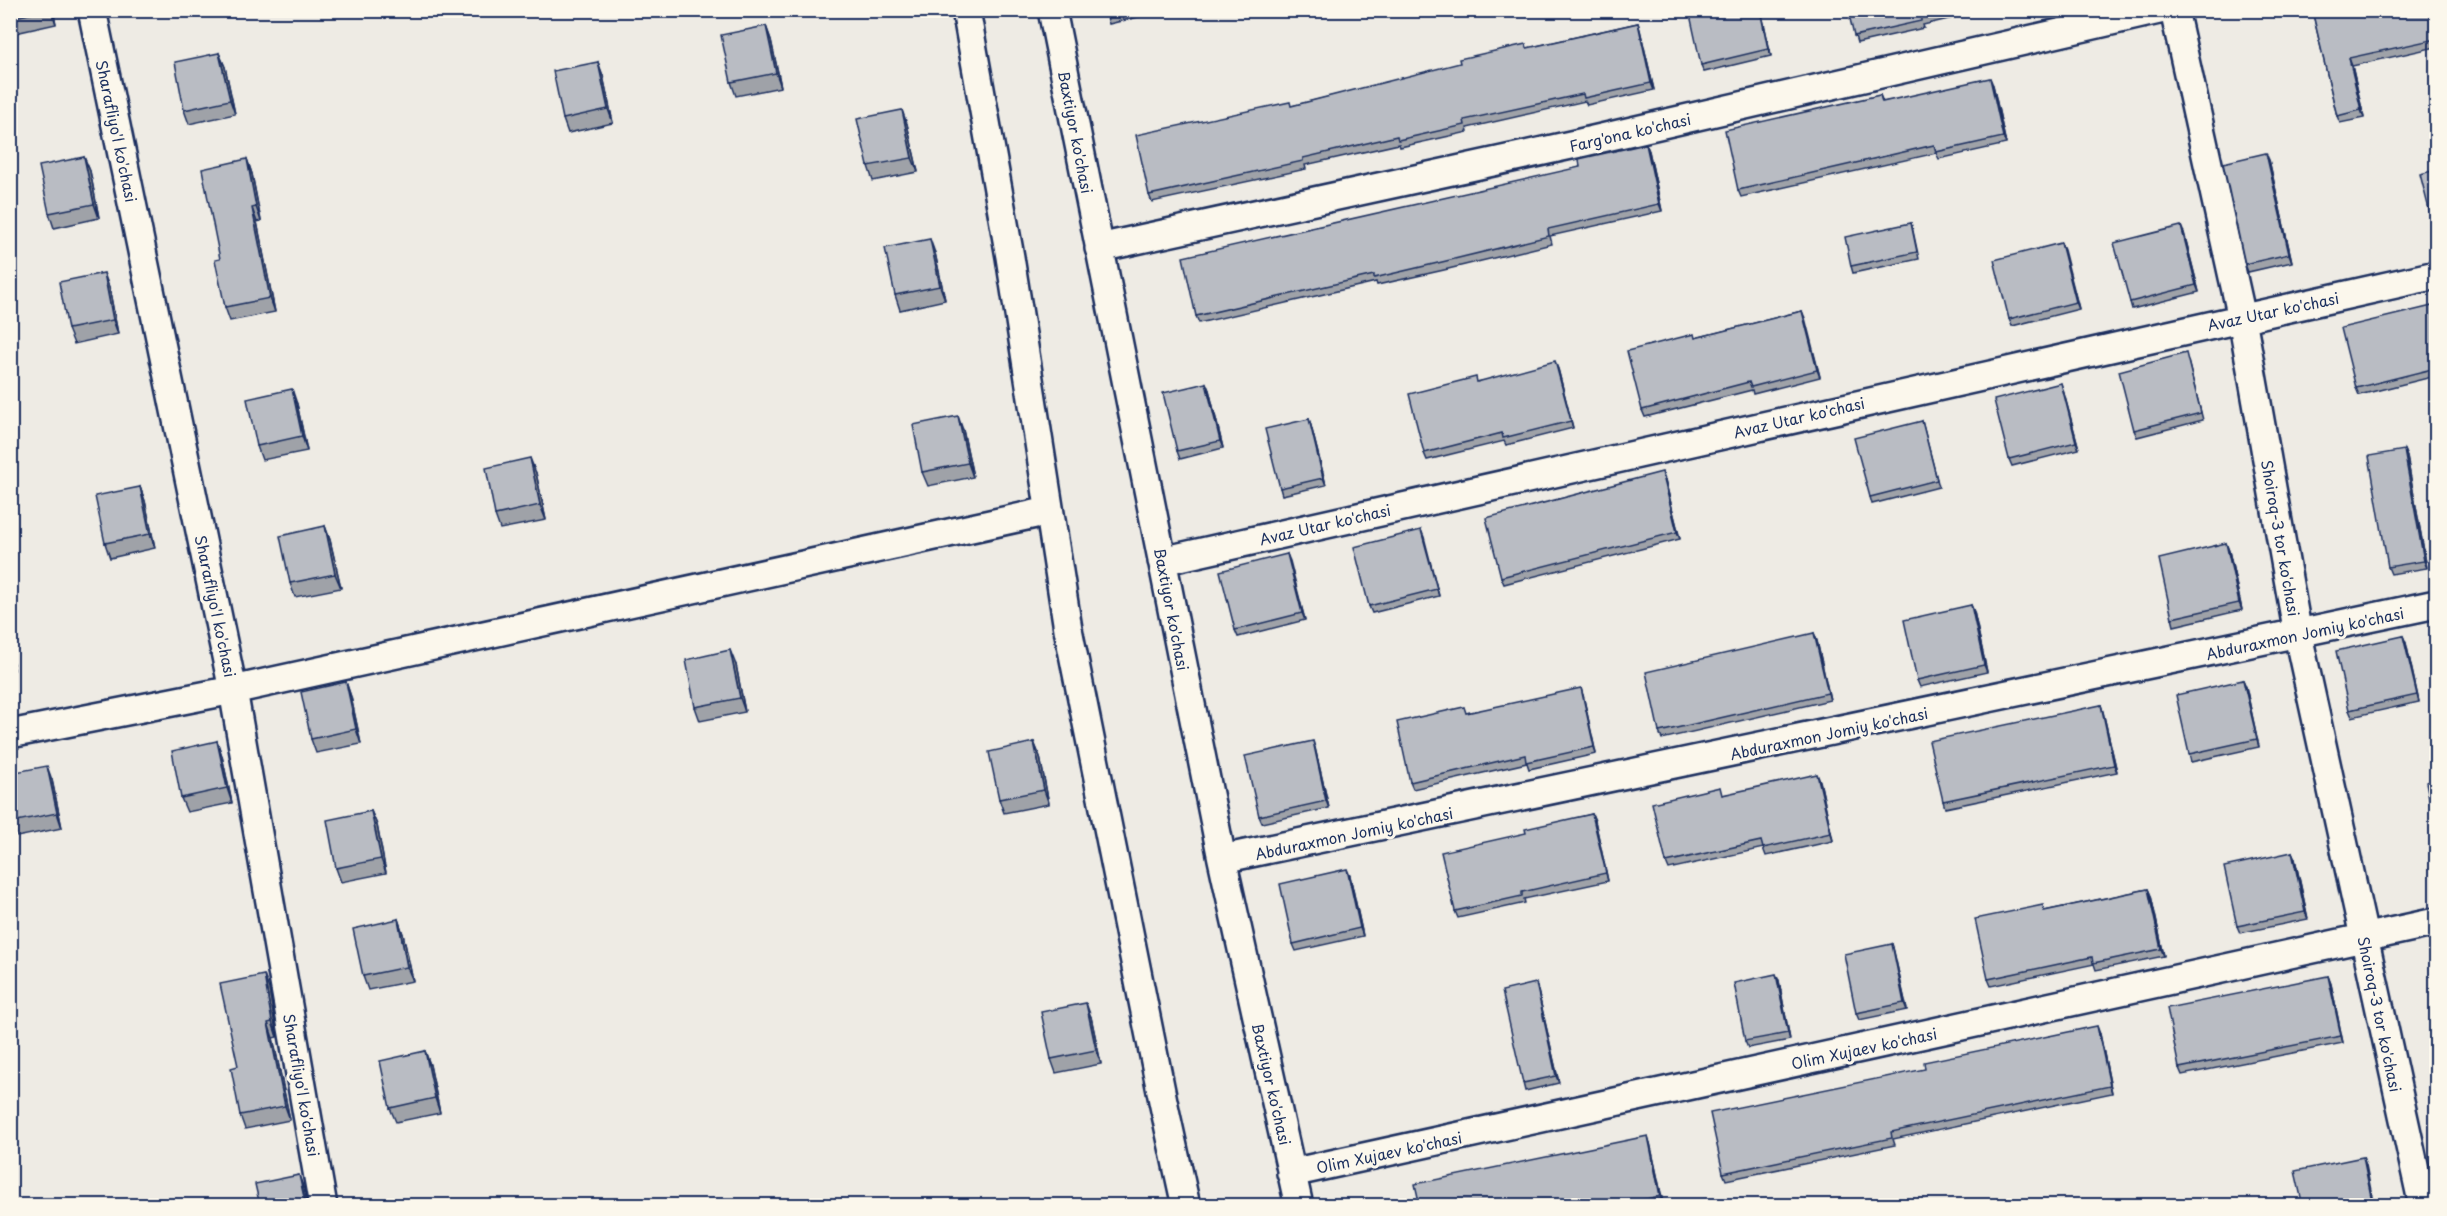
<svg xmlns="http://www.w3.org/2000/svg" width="2447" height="1216" viewBox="0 0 2447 1216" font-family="'Playpen Sans',sans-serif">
	<rect width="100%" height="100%" fill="#eeebe4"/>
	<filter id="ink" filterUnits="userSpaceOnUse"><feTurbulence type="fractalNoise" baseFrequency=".0167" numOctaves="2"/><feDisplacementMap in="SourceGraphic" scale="12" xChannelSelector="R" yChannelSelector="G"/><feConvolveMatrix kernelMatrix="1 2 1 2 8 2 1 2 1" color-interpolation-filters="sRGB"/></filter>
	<g filter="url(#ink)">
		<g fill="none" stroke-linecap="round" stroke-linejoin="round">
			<g stroke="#1b2f5e" stroke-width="32">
				<path id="street" d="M92 10 233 690 323 1206
					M966 10 1010 257 1068 629 1163 1101 1186 1206
					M1052 10 1222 859 1299 1206
					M2174 10 2242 318 2298 635 2423 1206
					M1099 248 1580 143 2159 10
					M1162 561 2436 275
					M10 734 233 690 1049 511
					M1222 859 2436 604
					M1291 1173 2436 922"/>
			</g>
			<use href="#street" stroke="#fbf7ec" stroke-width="27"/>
		</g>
		<path fill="#9fa2a8" stroke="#1b2f5e" stroke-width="1.5" d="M10 10H53L56 24 11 34Z
			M1105 10H1167L1109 24Z
			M1761 10 1771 56 1704 72 1701 65Z
			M1848 10H1987L1923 25 1924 28 1857 43Z
			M2312 10H2436V47L2352 66 2364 118 2340 123 2337 116Z
			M1638 23 1640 30 1654 90 1587 105 1585 101 1467 128 1468 132 1400 147 1399 144 1305 165 1306 169 1152 202 1149 195 1292 106 1528 48Z
			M766 26 771 40 781 87 736 96 731 82Z
			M219 53 225 67 235 114 189 124 184 110Z
			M598 62 603 76 613 123 568 133 563 119Z
			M1993 85 2006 144 1939 159 1936 153 1741 197 1738 190 1880 95 1883 102Z
			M907 124 918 172 873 181 868 166Z
			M1646 144 1649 151 1662 211 1550 236 1552 244 1444 270 1377 285 1376 282 1199 323 1196 316 1580 167Z
			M84 157 90 171 99 218 54 228 49 213Z
			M247 159 252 174 261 221 257 222 275 312 230 321 225 307 220 259Z
			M2269 160 2292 262 2248 272 2245 264Z
			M1911 223 1913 231 1919 259 1853 273 1851 266Z
			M2184 233 2199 292 2132 309 2130 302Z
			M2061 243 2079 309 2012 326 2009 319Z
			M935 253 945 300 900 310 895 295Z
			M109 287 118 334 74 344 68 329Z
			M2436 305V376L2359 395 2356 388Z
			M1802 311 1820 377 1753 394 1752 390 1645 417 1642 410 1696 338Z
			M2188 361 2203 420 2137 437 2134 430Z
			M1558 369 1573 428 1506 445 1504 441 1427 460 1424 453 1477 382Z
			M1206 383 1209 390 1223 448 1180 459 1177 451Z
			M2063 390 2079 449 2012 466 2009 459Z
			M297 404 307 451 262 460 257 446Z
			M1309 419 1311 426 1326 485 1282 495 1280 488Z
			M1922 421 1939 487 1872 504 1870 497Z
			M963 430 973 477 928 486 922 472Z
			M2404 450 2407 457 2427 568 2391 574 2388 567Z
			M536 473 546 520 500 529 495 515Z
			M1665 480 1680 539 1504 584 1501 577Z
			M140 487 145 501 155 548 110 558 105 543Z
			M325 526 330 540 341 588 295 597 290 583Z
			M1421 530 1439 596 1372 613 1369 606Z
			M2226 543 2229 551 2242 610 2174 626 2172 618Z
			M1287 554 1305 620 1238 637 1235 630Z
			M1971 605 1974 612 1987 672 1920 687 1917 680Z
			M1814 633 1817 641 1830 700 1662 739 1659 732Z
			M2403 636 2406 643 2419 702 2352 717 2349 710Z
			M10 651 14 670 10 671Z
			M736 665 745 712 700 721 695 707Z
			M2243 680 2246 687 2259 747 2191 762 2189 754Z
			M346 682 351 697 361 744 316 753 311 739Z
			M1583 695 1596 754 1529 769 1527 763 1413 789 1410 782 1466 713Z
			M2101 705 2103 712 2117 772 1945 808 1943 801Z
			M217 741 222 756 232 803 187 812 181 798Z
			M1034 742 1040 757 1049 804 1004 813 999 799Z
			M1315 748 1329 808 1262 823 1259 816Z
			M52 780 62 828 17 837 12 822Z
			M1820 781 1833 841 1766 856 1763 848 1669 869 1666 862 1723 795Z
			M371 811 377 825 386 873 341 882 336 868Z
			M1592 814 1595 821 1608 881 1524 899 1525 903 1458 918 1455 911 1526 833Z
			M2292 852 2295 859 2308 919 2240 933 2237 926Z
			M1350 876 1363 936 1296 951 1293 944Z
			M2148 889 2151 896 2164 956 2096 970 2094 964 1991 986 1988 979 2045 911Z
			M398 919 403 934 413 981 368 990 363 976Z
			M1892 944 1894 952 1907 1010 1859 1020 1856 1013Z
			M2328 976 2331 984 2343 1043 2182 1075 2179 1068Z
			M1779 981 1790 1040 1748 1048 1745 1041Z
			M269 989 277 1037 273 1038 290 1120 245 1129 240 1115 238 1066Z
			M1538 991 1559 1083 1525 1091 1523 1083Z
			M1091 1017 1101 1064 1056 1073 1051 1059Z
			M2100 1034 2112 1093 1893 1139 1895 1145 1726 1180 1723 1173Z
			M425 1051 430 1065 440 1113 396 1122 390 1108Z
			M1650 1143 1663 1203 1652 1206H1420Z"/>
		<path fill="#828488" stroke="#1b2f5e" stroke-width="1.5" d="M51 10H53L56 24Z
			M1760 10H1761L1771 56 1768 49Z
			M1638 23 1640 30 1654 90 1651 83Z
			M766 26 771 40 781 87 776 73Z
			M219 53 225 67 235 114 230 100Z
			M2349 58 2352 66 2364 118 2361 110Z
			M598 62 603 76 613 123 608 109Z
			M1990 78 1993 85 2006 144 2003 137Z
			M902 110 907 124 918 172 912 158Z
			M1646 144 1649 151 1662 211 1659 204Z
			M2266 153 2269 160 2292 262 2289 254Z
			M84 157 90 171 99 218 94 204Z
			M247 159 252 174 261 221 256 207Z
			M252 208 257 222 275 312 270 298Z
			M2181 226 2184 233 2199 292 2196 285Z
			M930 239 935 253 945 300 940 286Z
			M2061 243 2064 250 2079 309 2076 302Z
			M104 273 109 287 118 334 113 320Z
			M1802 311 1805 318 1820 377 1817 370Z
			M1555 361 1558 369 1573 428 1571 421Z
			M1206 383 1209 390 1223 448 1220 441Z
			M2061 383 2063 390 2079 449 2076 442Z
			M292 389 297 404 307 451 302 436Z
			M958 416 963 430 973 477 968 463Z
			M1309 419 1311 426 1326 485 1323 478Z
			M2404 450 2407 457 2427 568 2424 561Z
			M530 458 536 473 546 520 540 505Z
			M1662 472 1665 480 1680 539 1677 532Z
			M140 487 145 501 155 548 150 534Z
			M325 526 330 540 341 588 335 574Z
			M1421 530 1424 537 1439 596 1437 589Z
			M2226 543 2229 551 2242 610 2239 603Z
			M1287 554 1290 561 1305 620 1302 613Z
			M1971 605 1974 612 1987 672 1984 665Z
			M1814 633 1817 641 1830 700 1828 693Z
			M2403 636 2406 643 2419 702 2417 695Z
			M730 650 736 665 745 712 740 698Z
			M10 651 14 670 10 659Z
			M2243 680 2246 687 2259 747 2257 739Z
			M346 682 351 697 361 744 356 729Z
			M1581 688 1583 695 1596 754 1594 747Z
			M2101 705 2103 712 2117 772 2114 765Z
			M217 741 222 756 232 803 227 788Z
			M1313 741 1315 748 1329 808 1326 801Z
			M1034 742 1040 757 1049 804 1044 790Z
			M47 766 52 780 62 828 57 813Z
			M1817 774 1820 781 1833 841 1831 833Z
			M371 811 377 825 386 873 381 859Z
			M1592 814 1595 821 1608 881 1606 873Z
			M2292 852 2295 859 2308 919 2305 912Z
			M1347 869 1350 876 1363 936 1360 928Z
			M2148 889 2151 896 2164 956 2161 949Z
			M398 919 403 934 413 981 407 967Z
			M1892 944 1894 952 1907 1010 1904 1003Z
			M1776 974 1779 981 1790 1040 1788 1033Z
			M264 975 269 989 277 1037 272 1022Z
			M2328 976 2331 984 2343 1043 2341 1036Z
			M1536 983 1538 991 1559 1083 1556 1076Z
			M1086 1003 1091 1017 1101 1064 1096 1050Z
			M268 1023 273 1038 290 1120 285 1106Z
			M2097 1026 2100 1034 2112 1093 2110 1086Z
			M425 1051 430 1065 440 1113 435 1098Z
			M1648 1136 1650 1143 1663 1203 1660 1196Z
			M2363 1157 2366 1165 2374 1206H2373Z
			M299 1175 304 1189 308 1206H306Z"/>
		<path fill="#b9bcc3" stroke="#1b2f5e" stroke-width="1.5" d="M10 10H48L10 18Z
			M1105 10H1134L1106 17Z
			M1689 10H1760L1768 49 1701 65Z
			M1848 10H1952L1921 17V21L1854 36Z
			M2312 10H2436V39L2349 58 2361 110 2337 116Z
			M1638 23 1651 83 1584 98 1583 94 1464 120 1465 125 1398 140 1397 136 1303 158V161L1149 195 1136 135 1290 102 1291 106 1460 63 1459 59 1526 44 1527 48Z
			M766 26 776 73 731 82 721 35Z
			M219 53 230 100 184 110 175 62Z
			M598 62 608 109 563 119 553 71Z
			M1990 78 2003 137 1936 152 1934 145 1738 190 1725 130 1880 95 1882 102Z
			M902 110 912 158 868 166 857 119Z
			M1646 144 1659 204 1548 229 1549 236 1442 262 1374 278V275L1196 316 1183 257 1580 167 1579 159Z
			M2266 153 2289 254 2245 264 2223 163Z
			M84 157 94 204 49 213 39 166Z
			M247 159 256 207 252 208 270 298 225 307 215 260 220 259 202 169Z
			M2436 170V233H2435L2420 174Z
			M1911 223 1917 252 1851 266 1845 237Z
			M2181 226 2196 285 2130 302 2114 243Z
			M930 239 940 286 895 295 885 248Z
			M2061 243 2076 302 2009 319 1994 260Z
			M104 273 113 320 68 329 59 282Z
			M2436 305V368L2356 388 2341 328Z
			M1802 311 1817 370 1751 387 1749 382 1642 410 1627 351 1694 334 1695 338Z
			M2186 353 2201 413 2134 430 2119 371Z
			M1555 361 1571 421 1503 438 1502 433 1424 453 1409 394 1476 377 1477 382Z
			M1206 383 1220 441 1177 451 1163 393Z
			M2061 383 2076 442 2009 459 1994 400Z
			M292 389 302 436 257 446 247 399Z
			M958 416 968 463 922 472 913 425Z
			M1309 419 1323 478 1280 488 1265 429Z
			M1922 421 1937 480 1870 497 1854 438Z
			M2404 450 2424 561 2388 567 2369 456Z
			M530 458 540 505 495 515 486 468Z
			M1662 472 1677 532 1501 577 1486 518Z
			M140 487 150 534 105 543 95 496Z
			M325 526 335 574 290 583 280 536Z
			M1421 530 1437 589 1369 606 1354 547Z
			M2226 543 2239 603 2172 618 2159 559Z
			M1287 554 1302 613 1235 630 1220 571Z
			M1971 605 1984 665 1917 680 1904 620Z
			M1814 633 1828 693 1659 732 1646 672Z
			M2403 636 2417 695 2349 710 2336 651Z
			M730 650 740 698 695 707 686 660Z
			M2243 680 2257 739 2189 754 2176 695Z
			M346 682 356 729 311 739 301 692Z
			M1581 688 1594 747 1526 762 1525 755 1410 782 1397 722 1464 707 1466 713Z
			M2101 705 2114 765 1943 801 1929 741Z
			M217 741 227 788 181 798 172 751Z
			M1313 741 1326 801 1259 816 1245 756Z
			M1034 742 1044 790 999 799 989 752Z
			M47 766 57 813 12 822 10 816V773Z
			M1817 774 1831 833 1763 848 1761 841 1666 862 1652 803 1720 787 1722 795Z
			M2436 780V833L2426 782Z
			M371 811 381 859 336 868 327 820Z
			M1592 814 1606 873 1522 892V896L1455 911 1441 852 1526 833 1525 829Z
			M2292 852 2305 912 2237 926 2224 867Z
			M1347 869 1360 928 1293 944 1280 884Z
			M2148 889 2161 949 2093 963 2092 957 1988 979 1975 919 2043 905 2044 911Z
			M398 919 407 967 363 976 353 929Z
			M1892 944 1904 1003 1856 1013 1844 954Z
			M1776 974 1788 1033 1745 1041 1734 983Z
			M264 975 272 1022 268 1023 285 1106 240 1115 231 1068 238 1066 220 984Z
			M2328 976 2341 1036 2179 1068 2167 1008Z
			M1536 983 1556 1076 1523 1083 1502 991Z
			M1086 1003 1096 1050 1051 1059 1041 1012Z
			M2097 1026 2110 1086 1891 1132 1892 1138 1723 1173 1710 1113 1925 1069 1924 1062Z
			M425 1051 435 1098 390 1108 380 1061Z
			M1648 1136 1660 1196 1614 1206H1420L1415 1184Z
			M2363 1157 2373 1206H2303L2295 1171Z
			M299 1175 306 1206H260L255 1184Z
			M1924 1201 1925 1206H1907Z"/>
	</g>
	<g text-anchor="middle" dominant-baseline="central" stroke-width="6" stroke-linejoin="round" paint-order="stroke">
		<g font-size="15" fill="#1b2f5e" stroke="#fbf7ec">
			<text transform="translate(117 131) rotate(78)">Sharafliyo'l ko'chasi</text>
			<text transform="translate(1076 132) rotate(79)">Baxtiyor ko'chasi</text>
			<text transform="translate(1630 132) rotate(-13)">Farg'ona ko'chasi</text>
			<text transform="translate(2273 311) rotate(-12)">Avaz Utar ko'chasi</text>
			<text transform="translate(1799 417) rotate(-13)">Avaz Utar ko'chasi</text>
			<text transform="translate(1325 524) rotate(-13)">Avaz Utar ko'chasi</text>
			<text transform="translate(2281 538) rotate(80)">Shoiroq-3 tor ko'chasi</text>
			<text transform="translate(216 606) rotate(78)">Sharafliyo'l ko'chasi</text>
			<text transform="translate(1172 609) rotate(79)">Baxtiyor ko'chasi</text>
			<text transform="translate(2305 633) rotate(-12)">Abduraxmon Jomiy ko'chasi</text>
			<text transform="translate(1829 733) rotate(-12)">Abduraxmon Jomiy ko'chasi</text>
			<text transform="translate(1354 833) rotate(-12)">Abduraxmon Jomiy ko'chasi</text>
			<text transform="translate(2380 1014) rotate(78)">Shoiroq-3 tor ko'chasi</text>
			<text transform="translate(1864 1048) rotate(-12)">Olim Xujaev ko'chasi</text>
			<text transform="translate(1272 1084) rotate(77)">Baxtiyor ko'chasi</text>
			<text transform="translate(302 1085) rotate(80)">Sharafliyo'l ko'chasi</text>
			<text transform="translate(1389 1152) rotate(-12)">Olim Xujaev ko'chasi</text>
		</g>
	</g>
	<rect width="2447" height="1216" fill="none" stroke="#fbf7ec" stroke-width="36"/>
	<rect x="18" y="18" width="2411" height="1180" fill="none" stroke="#1b2f5e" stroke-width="2" filter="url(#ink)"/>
</svg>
